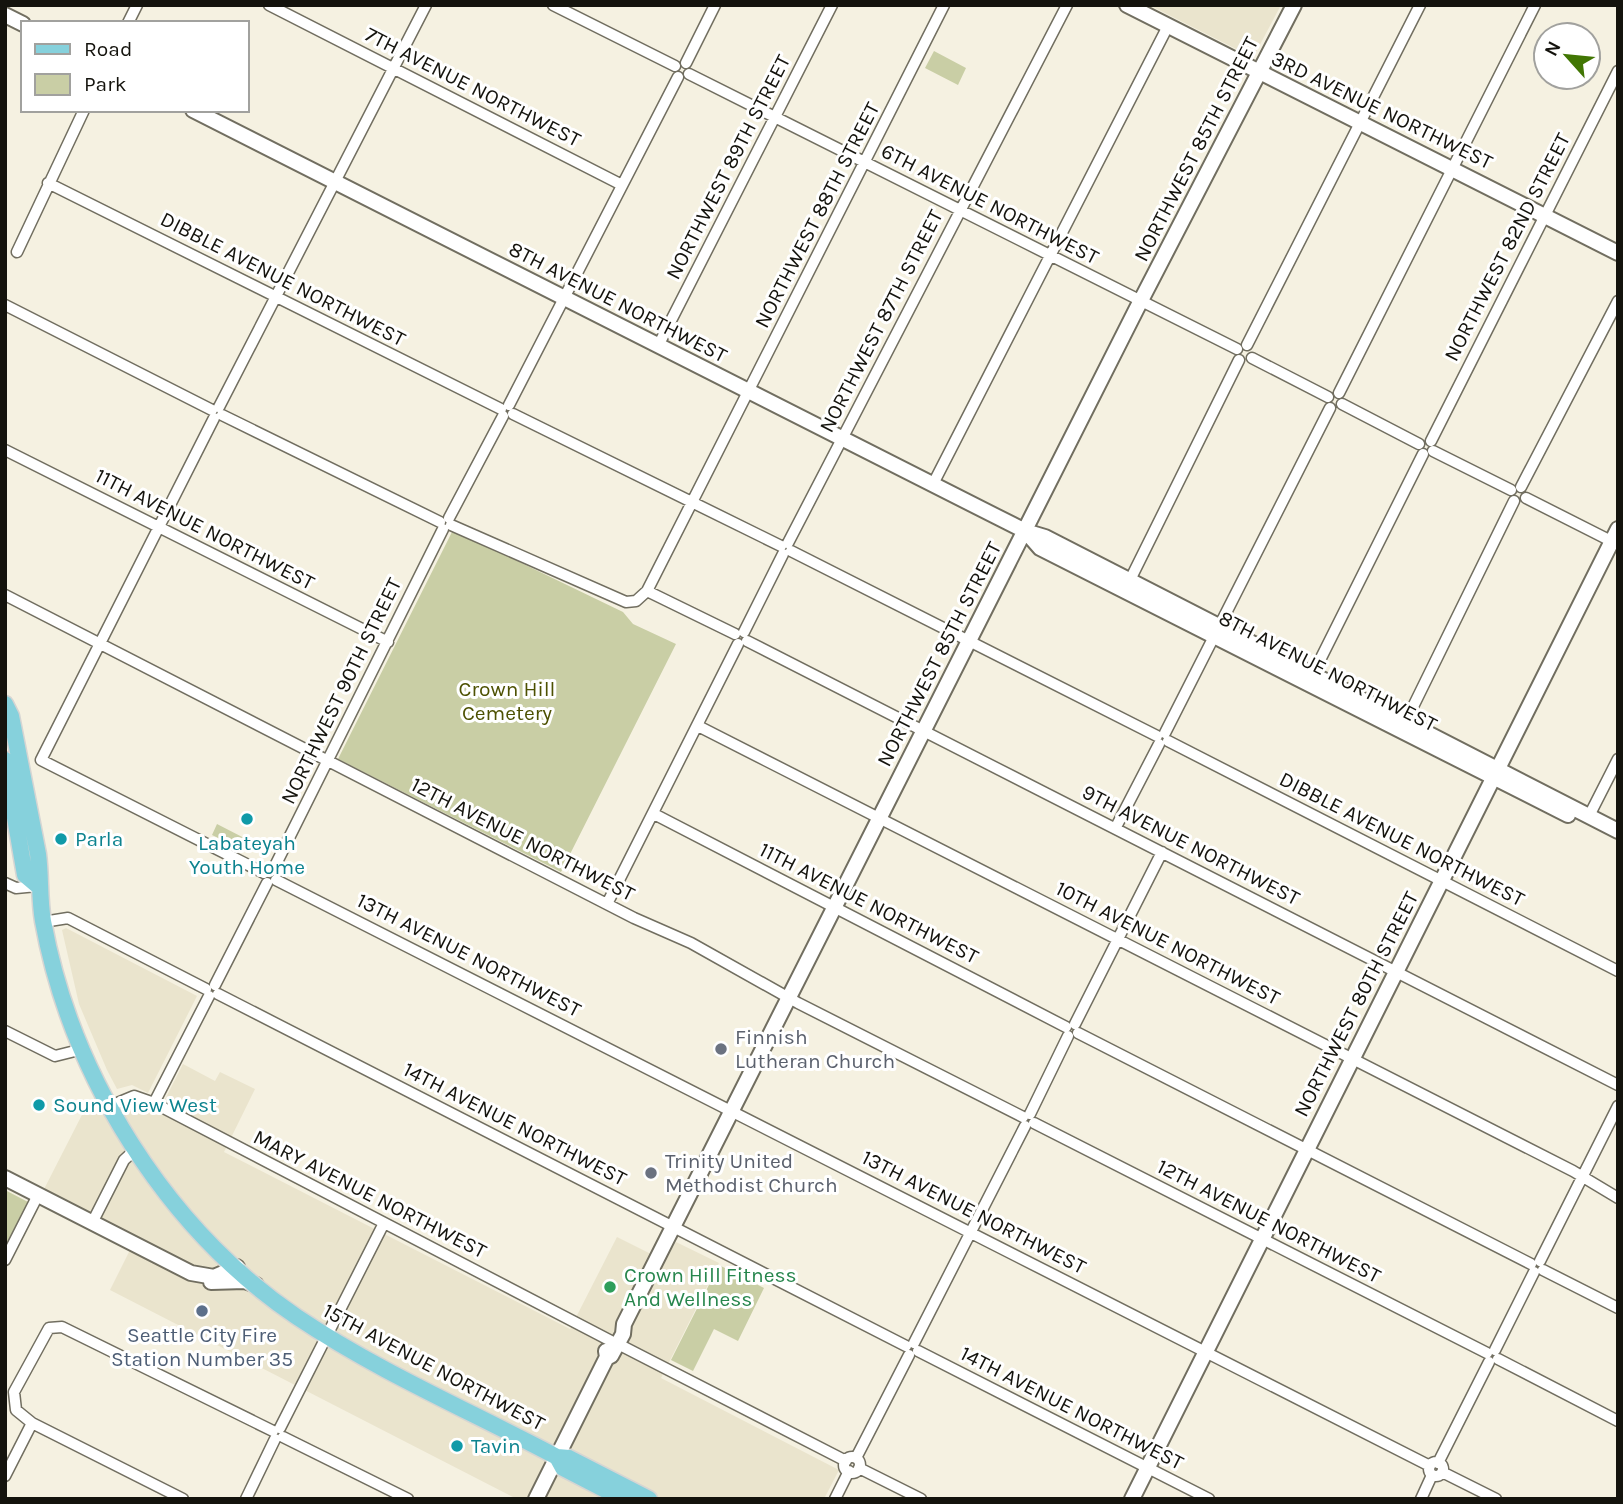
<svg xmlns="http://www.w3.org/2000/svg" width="1623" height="1504" viewBox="0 0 1623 1504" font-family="Karla,sans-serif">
	<rect width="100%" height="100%" fill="#f5f1e1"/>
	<path fill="#eae4cd" d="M1149 5H1281L1255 54 1250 56Z
		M66 928 197 996 148 1093 132 1085 117 1089 107 1070 79 1004 62 930Z
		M183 1064 215 1081 220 1072 255 1089 224 1152 570 1329 617 1237 665 1261 676 1242 719 1263 661 1378 839 1470 824 1499H517L110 1290 133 1244 40 1197 86 1107 134 1103 157 1115Z"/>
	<path fill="#c9cea5" d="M934 51 966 68 958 85 925 68Z
		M453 530 623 612 633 624 676 644 561 872 338 759Z
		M217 824 250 841 245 851 212 835Z
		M5 1190 28 1202 5 1246Z
		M719 1265 764 1288 738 1341 714 1329 693 1371 671 1360Z"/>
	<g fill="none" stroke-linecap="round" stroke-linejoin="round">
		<g stroke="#716e60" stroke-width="13">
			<path id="street" d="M269 5 622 185
				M553 5 675 66
				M128 23 137 5
				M686 63 715 5
				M689 74 1237 349
				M48 183 501 409
				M17 252 84 110
				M5 305 212 410
				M1247 345 1420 5
				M658 346 832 5
				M1252 358 1328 397
				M1339 393 1535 5
				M1342 404 1419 444
				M509 405 678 77
				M219 407 426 5
				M513 414 781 546
				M222 415 440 522
				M1431 441 1618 71
				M5 450 388 642
				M1433 451 1511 490
				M933 484 1168 26
				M1521 487 1618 301
				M1526 498 1617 544
				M449 518 503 416
				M451 525 626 602 636 601 647 591 735 634
				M788 543 1067 5
				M791 551 1157 736
				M1130 580 1239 360
				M647 591 944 5
				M5 595 634 918 691 943 798 1003 1023 1117
				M744 632 783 554
				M747 641 1618 1085
				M1313 674 1423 454
				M1406 721 1514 501
				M698 726 1573 1171 1618 1198
				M1165 733 1330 408
				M1168 741 1618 971
				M41 760 214 418
				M41 760 264 873
				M654 814 1066 1027
				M1589 816 1618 759
				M1116 827 1159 744
				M273 870 443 529
				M276 880 1430 1466
				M5 883 16 888 37 886
				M607 904 738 644
				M43 922 68 918 206 989
				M215 985 267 883
				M218 994 906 1346
				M1075 1024 1162 852
				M5 1031 55 1056 83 1049
				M1078 1033 1531 1264
				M154 1103 209 996
				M110 1106 134 1096 154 1103 611 1341
				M1030 1114 1068 1036
				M1034 1123 1487 1353
				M92 1223 124 1160 136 1149
				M5 1260 38 1195
				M1540 1261 1618 1106
				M1543 1270 1618 1308
				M914 1343 1025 1126
				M618 1344 846 1461
				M1495 1350 1534 1272
				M918 1351 1209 1499
				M1498 1359 1618 1421
				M280 1428 384 1223
				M283 1437 408 1499
				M844 1465a8 8 0 1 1 16 0a8 8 0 1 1-16 0Z
				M856 1458 909 1355
				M1429 1469a7 7 0 1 1 14 0a7 7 0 1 1-14 0Z
				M1438 1463 1489 1362
				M859 1468 921 1499
				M1442 1472 1496 1499
				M5 1476 32 1423
				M183 1499 32 1423 16 1410 14 1392 49 1328 62 1327 273 1431
				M246 1499 275 1439
				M835 1499 849 1471
				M1421 1499 1432 1475"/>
		</g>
		<g stroke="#716e60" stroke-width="18">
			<path id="secondary" d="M1127 5 1618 253
				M5 15 23 24
				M193 110 1025 531 1045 537 1618 831
				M1026 532 1040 548 1568 815
				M5 1178 191 1273 214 1277 237 1267
				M211 1282 245 1281 256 1285
				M607 1357 611 1356 623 1334 624 1324 1136 310 1294 5
				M536 1499 607 1357 606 1351
				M1132 1499 1618 529"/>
		</g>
		<g stroke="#d5d5d3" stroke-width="19">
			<path id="primary" d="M5 704 11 716 38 854C41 877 39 898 43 921 71 1076 166 1228 297 1317 379 1372 470 1411 557 1457L569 1458 649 1499
				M5 760 25 875 38 886
				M557 1457 563 1468 623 1499"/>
		</g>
		<use href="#street" stroke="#fff" stroke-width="10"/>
		<use href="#secondary" stroke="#fff" stroke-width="14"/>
		<use href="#primary" stroke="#86d1dc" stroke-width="16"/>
	</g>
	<g fill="#0f9aa8" stroke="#fff" stroke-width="2.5">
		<circle cx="247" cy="819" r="7"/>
		<circle cx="61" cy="839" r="7"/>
		<circle cx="39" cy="1105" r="7"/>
		<circle cx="457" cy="1446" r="7"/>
	</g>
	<g fill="#6b7280" stroke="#fff" stroke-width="2.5">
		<circle cx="721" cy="1049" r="7"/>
		<circle cx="651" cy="1173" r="7"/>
	</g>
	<circle fill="#2e9e5b" stroke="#fff" stroke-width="2.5" cx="610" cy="1287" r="7"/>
	<circle fill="#5c6f8a" stroke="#fff" stroke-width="2.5" cx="202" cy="1311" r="7"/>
	<g text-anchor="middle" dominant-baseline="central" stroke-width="6" stroke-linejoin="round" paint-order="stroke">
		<g font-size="21" fill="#14130d" stroke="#fff">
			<text transform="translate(473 87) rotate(27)">7TH AVENUE NORTHWEST</text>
			<text transform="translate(1382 110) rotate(26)">3RD AVENUE NORTHWEST</text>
			<text transform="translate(1196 149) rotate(-63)">NORTHWEST 85TH STREET</text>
			<text transform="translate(728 167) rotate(-63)">NORTHWEST 89TH STREET</text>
			<text transform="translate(990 204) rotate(27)">6TH AVENUE NORTHWEST</text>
			<text transform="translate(817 215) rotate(-63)">NORTHWEST 88TH STREET</text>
			<text transform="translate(1507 247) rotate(-63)">NORTHWEST 82ND STREET</text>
			<text transform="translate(283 279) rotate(27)">DIBBLE AVENUE NORTHWEST</text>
			<text transform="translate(618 302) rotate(27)">8TH AVENUE NORTHWEST</text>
			<text transform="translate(881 321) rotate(-63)">NORTHWEST 87TH STREET</text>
			<text transform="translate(205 529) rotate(27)">11TH AVENUE NORTHWEST</text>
			<text transform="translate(939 654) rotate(-63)">NORTHWEST 85TH STREET</text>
			<text transform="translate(1328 671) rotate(27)">8TH AVENUE NORTHWEST</text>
			<text transform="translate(341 691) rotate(-64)">NORTHWEST 90TH STREET</text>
			<text transform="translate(523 839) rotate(27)">12TH AVENUE NORTHWEST</text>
			<text transform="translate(1402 839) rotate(27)">DIBBLE AVENUE NORTHWEST</text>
			<text transform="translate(1191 845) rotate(27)">9TH AVENUE NORTHWEST</text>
			<text transform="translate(869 903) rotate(27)">11TH AVENUE NORTHWEST</text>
			<text transform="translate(1168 943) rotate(27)">10TH AVENUE NORTHWEST</text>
			<text transform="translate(469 955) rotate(27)">13TH AVENUE NORTHWEST</text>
			<text transform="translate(1356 1004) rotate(-63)">NORTHWEST 80TH STREET</text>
			<text transform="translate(515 1124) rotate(27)">14TH AVENUE NORTHWEST</text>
			<text transform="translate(370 1194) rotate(27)">MARY AVENUE NORTHWEST</text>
			<text transform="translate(974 1212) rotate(27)">13TH AVENUE NORTHWEST</text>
			<text transform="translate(1269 1221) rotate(27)">12TH AVENUE NORTHWEST</text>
			<text transform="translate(434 1367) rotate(28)">15TH AVENUE NORTHWEST</text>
			<text transform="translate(1072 1408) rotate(27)">14TH AVENUE NORTHWEST</text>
		</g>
		<g font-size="21" fill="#4d5102" stroke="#fff">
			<text x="507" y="689">Crown Hill<tspan x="507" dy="24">Cemetery</tspan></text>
		</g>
		<g font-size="21" fill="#0d838f" stroke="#fff" text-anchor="start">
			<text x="75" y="839">Parla</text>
			<text x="247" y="843" text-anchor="middle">Labateyah<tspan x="247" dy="24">Youth Home</tspan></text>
			<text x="53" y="1105">Sound View West</text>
			<text x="471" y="1446">Tavin</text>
		</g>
		<g font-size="21" fill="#5b616d" stroke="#fff" text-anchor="start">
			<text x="735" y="1037">Finnish<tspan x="735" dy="24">Lutheran Church</tspan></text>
			<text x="665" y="1161">Trinity United<tspan x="665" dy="24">Methodist Church</tspan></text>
		</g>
		<g font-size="21" fill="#27864d" stroke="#fff" text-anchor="start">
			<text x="624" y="1275">Crown Hill Fitness<tspan x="624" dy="24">And Wellness</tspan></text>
		</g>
		<g font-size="21" fill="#4e5e75" stroke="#fff">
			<text x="202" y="1335">Seattle City Fire<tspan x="202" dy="24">Station Number 35</tspan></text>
		</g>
	</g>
	<rect width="1623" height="1504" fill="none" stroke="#14130d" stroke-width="14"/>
	<rect x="21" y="21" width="228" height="91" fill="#ffffff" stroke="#a1a19e" stroke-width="2"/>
	<rect x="35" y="44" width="35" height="10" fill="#86d1dc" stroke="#a1a19e" stroke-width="2"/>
	<text x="84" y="56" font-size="21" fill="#14130d">Road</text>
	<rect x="35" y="74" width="35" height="21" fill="#c9cea5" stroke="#a1a19e" stroke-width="2"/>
	<text x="84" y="91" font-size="21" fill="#14130d">Park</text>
	<g transform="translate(1567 56) rotate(297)"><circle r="33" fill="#ffffff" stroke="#a1a19e" stroke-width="2"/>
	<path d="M0-5L12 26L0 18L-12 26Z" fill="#417603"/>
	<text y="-10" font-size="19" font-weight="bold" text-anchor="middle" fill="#14130d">N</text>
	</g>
</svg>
